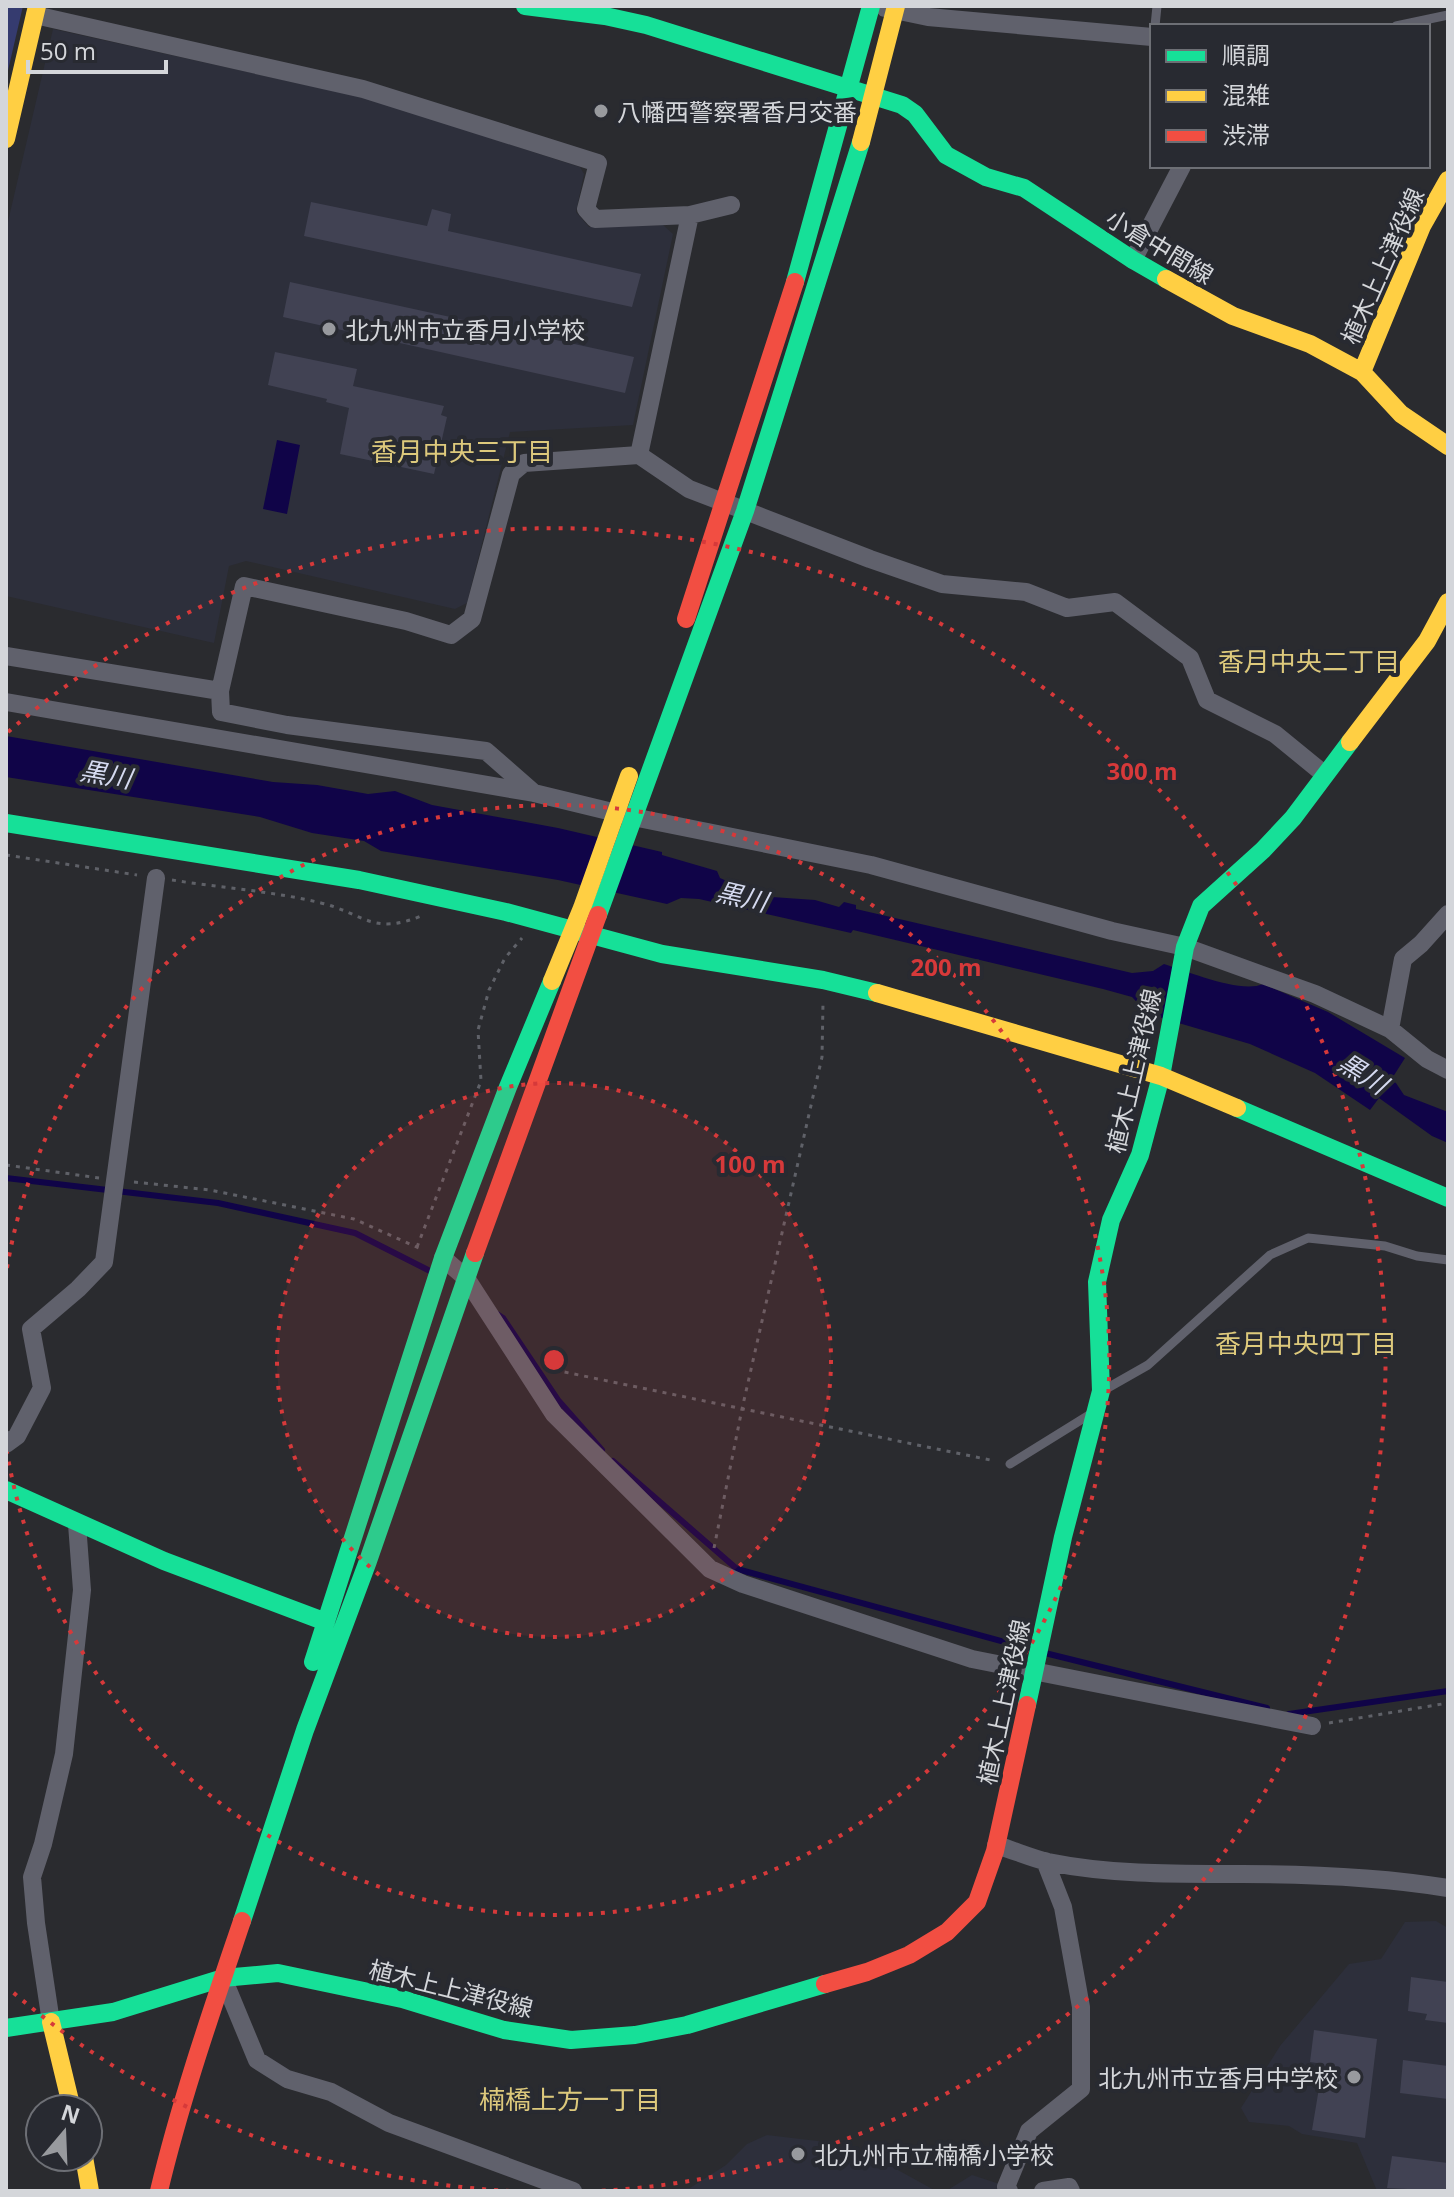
<svg xmlns="http://www.w3.org/2000/svg" width="1454" height="2197" viewBox="0 0 1454 2197" font-family="'Open Sans','Noto Sans JP',sans-serif">
	<rect width="100%" height="100%" fill="#2a2b2f"/>
	<path fill="#2d2f3b" d="M53 29 370 99 580 167 584 174 576 212 589 227 663 225 673 234 633 425 510 432 467 603 455 609 246 561 229 566 214 643 6 596V230Z
		M1436 1921 1448 1928V2191H1377L1357 2143 1302 2134 1289 2126 1249 2122 1241 2108 1280 2046 1349 1964 1381 1959 1405 1922Z
		M767 2135 826 2142 887 2164 936 2191H637L690 2188 726 2165 747 2144Z
		M972 2175 1021 2191H946Z"/>
	<path fill="#353b6f" d="M6 6H23L6 79Z"/>
	<path fill="#100448" d="M277 440 300 445 287 514 263 509Z
		M6 736 273 782 317 785 368 794 395 791 432 805 558 828 662 852V855L717 871 720 878 729 882 740 881 772 897 815 900 839 907 844 902 856 905V909L1132 973 1153 971 1164 964C1187 971 1241 994 1263 984L1328 1012 1405 1058 1391 1080 1396 1083 1404 1095 1448 1112V1143L1432 1136 1379 1098 1370 1110 1315 1073 1250 1044 1148 1014 1132 997 1103 989 853 930 851 933 699 899 681 898 667 904 558 880 381 851 364 841 312 833 260 817 6 777Z"/>
	<g fill="none" stroke-linecap="round" stroke-linejoin="round">
		<path stroke="#100448" stroke-width="6" d="M6 1178 218 1203 355 1233 430 1271
			M497 1314 503 1318 558 1400 602 1450
			M613 1461 737 1569 1030 1649
			M1045 1653 1267 1708
			M1289 1714 1448 1691"/>
	</g>
	<path fill="#414253" d="M311 202 427 226 432 209 451 214 448 231 641 274 632 307 304 236Z
		M290 282 634 357 625 393 283 317Z
		M275 352 357 369 353 386 444 406 441 415 447 417 434 474 340 454 349 408 326 402 327 399 268 385Z
		M1411 1977 1448 1982V2023L1425 2020 1427 2014 1408 2011Z
		M1314 2030 1377 2039 1365 2138 1312 2130 1323 2064 1310 2062Z
		M1403 2060 1448 2066V2099L1400 2093Z
		M1392 2156 1448 2163V2191L1387 2188Z"/>
	<g fill="none" stroke-linecap="round" stroke-linejoin="round">
		<path stroke="#5f6168" stroke-width="3" stroke-dasharray="4 6" stroke-linecap="butt" d="M6 855 137 875
			M172 880C221 888 273 891 321 903 363 913 372 936 421 916
			M6 1165 99 1178
			M134 1182 210 1190 354 1219 421 1249
			M417 1247 481 1081 478 1030 489 990 505 958 522 938
			M545 1368 995 1461
			M714 1548 742 1409 822 1057 823 1003
			M1329 1723 1448 1703"/>
		<path stroke="#60616c" stroke-width="9" d="M1155 26 1157 6
			M1396 26 1448 15
			M1104 1390 1148 1365 1270 1255 1308 1238 1385 1246 1417 1256 1448 1260
			M1010 1464 1089 1415"/>
		<path stroke="#60616c" stroke-width="18" d="M885 8 928 17 1152 37
			M35 15 363 89 598 163 586 209 595 219 690 215 731 205
			M1133 260 1182 166
			M639 455 690 215
			M6 656 220 691
			M6 702 534 793 633 817 871 865 1112 931 1185 947 1315 994 1390 1029 1427 1059 1448 1070
			M534 793 486 751 287 725 221 712 220 691 244 586 406 621 451 635 472 619 511 474 524 463 639 455 689 489 870 559 942 584 1026 592 1067 608 1115 602 1190 658 1207 700 1275 734 1324 774
			M1390 1029 1403 959 1421 944 1448 914
			M443 1258 466 1278 554 1414 710 1569 743 1584 972 1659 1312 1726
			M6 1444 17 1436 42 1388 31 1329 78 1289 104 1262 156 878
			M996 1845C1013 1850 1031 1858 1048 1862 1112 1875 1177 1874 1242 1874 1310 1874 1381 1877 1448 1888
			M223 1978 257 2060 287 2079 331 2092 389 2123 573 2191
			M51 2022 36 1923 32 1877 43 1844 64 1754 82 1590 77 1524
			M1009 2191 1006 2187 1029 2131 1081 2089V2007L1063 1907 1045 1861
			M1043 2191 1069 2187 1071 2191"/>
		<path stroke="#16e098" stroke-width="18" d="M525 6 605 16 646 25 902 105 915 114 946 155 986 177 1024 188 1133 260 1166 279
			M795 282 871 6
			M6 823 359 880 506 912 662 954 823 980 877 993
			M598 915 745 511 861 142
			M1237 1108 1448 1198
			M6 1490 164 1561 326 1622
			M313 1662 443 1258 508 1087 552 981
			M1027 1705 1063 1537 1101 1391 1097 1282 1111 1220 1140 1155 1161 1076 1185 947 1201 906 1263 850 1293 818 1350 742
			M242 1921 305 1730 368 1561 475 1253
			M6 2028 113 2012 223 1978 278 1973 402 1999 504 2030 571 2040 635 2035 687 2025 825 1984"/>
		<path stroke="#ffcf43" stroke-width="18" d="M6 139 37 6
			M861 142 896 6
			M1166 279 1233 316 1310 344 1362 372 1401 414 1448 446
			M1362 372 1422 226 1448 180
			M1350 742 1427 641 1448 602
			M552 981 582 908 629 776
			M877 993 1161 1076 1237 1108
			M51 2022 72 2109
			M84 2157 90 2191"/>
		<path stroke="#f24e42" stroke-width="18" d="M686 619 795 282
			M475 1253 598 915
			M825 1984 867 1972 909 1955 947 1932 977 1902 995 1851 1027 1705
			M159 2191C181 2099 212 2010 242 1921"/>
	</g>
	<circle cx="554" cy="1360" r="277" fill="#d6393a" fill-opacity=".12"/>
	<g fill="none" stroke="#d6393a" stroke-width="4" stroke-dasharray="4 8">
		<circle cx="554" cy="1360" r="277"/>
		<path d="M7 1268A555 555 0 1 1 7 1452"/>
		<path d="M510 2191A832 832 0 0 1 8 1988M8 732A832 832 0 1 1 598 2191"/>
	</g>
	<g fill="#989a9e" stroke="#282a31" stroke-width="3">
		<circle cx="601" cy="111" r="8"/>
		<circle cx="329" cy="329" r="8"/>
		<circle cx="1354" cy="2077" r="8"/>
		<circle cx="798" cy="2154" r="8"/>
	</g>
	<g text-anchor="middle" dominant-baseline="central" stroke-width="8" stroke-linejoin="round" paint-order="stroke">
		<g font-size="24" fill="#d4d6da" stroke="#282a31" text-anchor="start">
			<text x="617" y="111">八幡西警察署香月交番</text>
			<text x="345" y="329">北九州市立香月小学校</text>
			<text x="1338" y="2077" text-anchor="end">北九州市立香月中学校</text>
			<text x="814" y="2154">北九州市立楠橋小学校</text>
		</g>
		<g font-size="24" fill="#d4d6da" stroke="#282a31">
			<text transform="translate(1160 246) rotate(31)">小倉中間線</text>
			<text transform="translate(1382 266) rotate(-66)">植木上上津役線</text>
			<text transform="translate(1133 1071) rotate(-77)">植木上上津役線</text>
			<text transform="translate(1003 1702) rotate(-78)">植木上上津役線</text>
			<text transform="translate(451 1988) rotate(14)">植木上上津役線</text>
		</g>
		<g font-size="26" fill="#ddc97c" stroke="#282a31">
			<text x="462" y="451">香月中央三丁目</text>
			<text x="1309" y="661">香月中央二丁目</text>
			<text x="1306" y="1343">香月中央四丁目</text>
			<text x="570" y="2099">楠橋上方一丁目</text>
		</g>
		<g font-size="26" font-style="italic" fill="#d5daf0" stroke="#282a31">
			<text transform="translate(106 774) rotate(10)">黒川</text>
			<text transform="translate(742 896) rotate(13)">黒川</text>
			<text transform="translate(1363 1073) rotate(32)">黒川</text>
		</g>
	</g>
	<circle cx="554" cy="1360" r="12" fill="#d6393a" stroke="#282a31" stroke-width="4"/>
	<g font-size="24" text-anchor="middle" font-weight="bold" fill="#d6393a" stroke="#282a31" stroke-width="8" stroke-linejoin="round" paint-order="stroke">
		<text x="1142" y="780">300 m</text>
		<text x="946" y="976">200 m</text>
		<text x="750" y="1173">100 m</text>
	</g>
	<rect width="1454" height="2197" fill="none" stroke="#d4d6da" stroke-width="16"/>
	<rect x="1150" y="24" width="280" height="144" fill="#282a31" stroke="#6d6f75" stroke-width="2"/>
	<rect x="1166" y="50" width="40" height="12" fill="#16e098" stroke="#6d6f75" stroke-width="2"/>
	<text x="1222" y="64" font-size="24" fill="#d4d6da">順調</text>
	<rect x="1166" y="90" width="40" height="12" fill="#ffcf43" stroke="#6d6f75" stroke-width="2"/>
	<text x="1222" y="104" font-size="24" fill="#d4d6da">混雑</text>
	<rect x="1166" y="130" width="40" height="12" fill="#f24e42" stroke="#6d6f75" stroke-width="2"/>
	<text x="1222" y="144" font-size="24" fill="#d4d6da">渋滞</text>
	<g transform="translate(64 2133) rotate(19)"><circle r="38" fill="#282a31" stroke="#6d6f75" stroke-width="2"/>
	<path d="M0-6L14 30L0 20L-14 30Z" fill="#989a9e"/>
	<text y="-12" font-size="22" font-weight="bold" text-anchor="middle" fill="#d4d6da">N</text>
	</g>
	<path d="M28 60v12h138v-12" fill="none" stroke="#d4d6da" stroke-width="4"/>
	<text x="40" y="60" font-size="24" fill="#d4d6da" stroke="#282a31" stroke-width="6" paint-order="stroke">50 m</text>
</svg>
